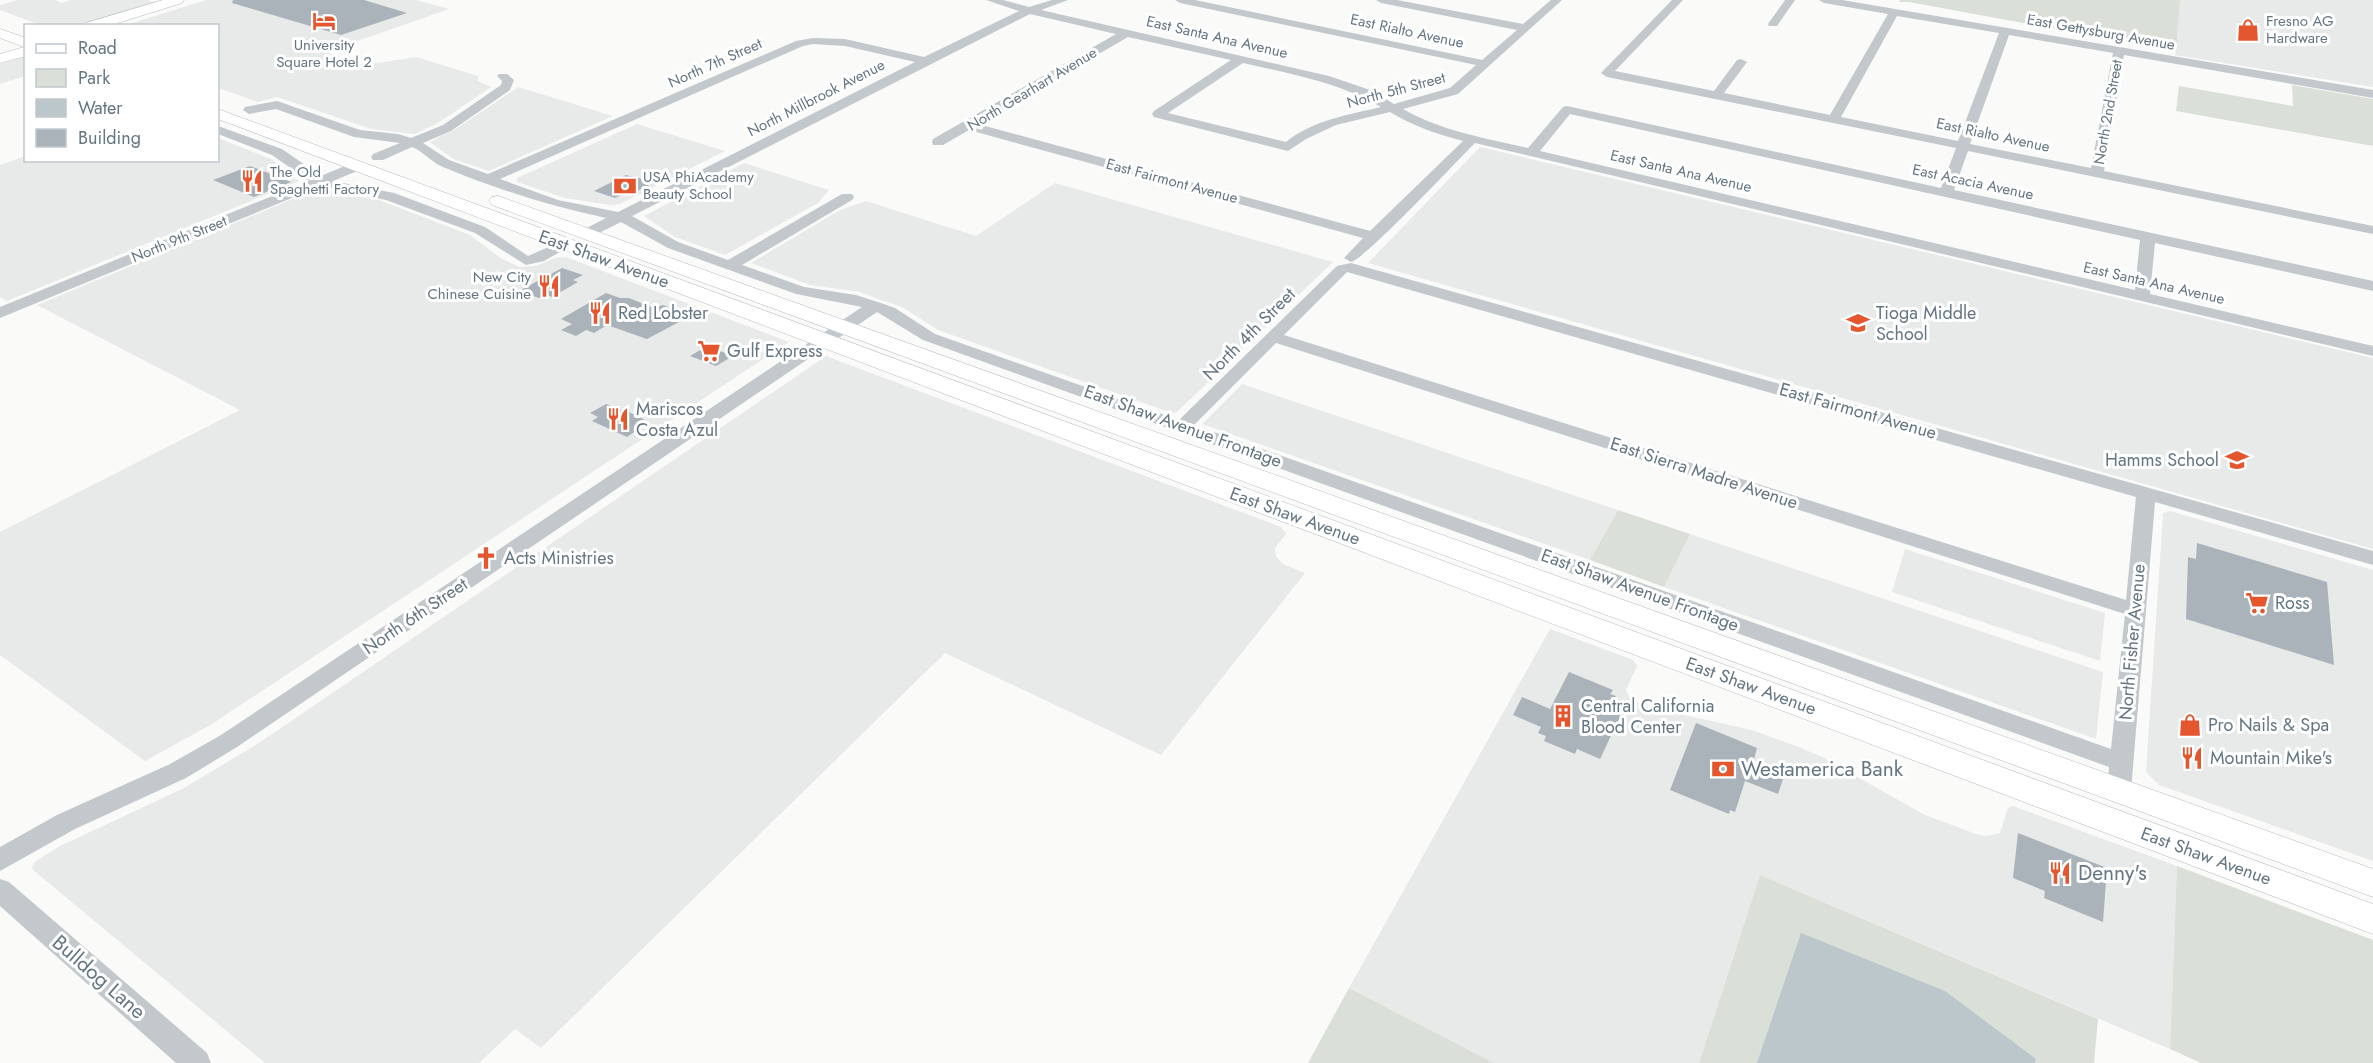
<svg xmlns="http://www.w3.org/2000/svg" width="2373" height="1063" viewBox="0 0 2373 1063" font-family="Jost,sans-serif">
	<rect width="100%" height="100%" fill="#fafaf8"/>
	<path fill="#e8e9e9" d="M18 0H55L62 3 71 0H147L156 3 80 26 40 25 0 10V5Z
		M206 0H416L449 9 326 52 365 65 416 57 478 76V81L491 87 438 123 415 134 371 129 277 97 258 102 218 88V26H123Z
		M2180 0H2373V87L2175 55Z
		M25 57V76L0 84V64Z
		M518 87 613 116 489 171 453 159 430 142 459 127Z
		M637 124 725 151 620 204 610 205 565 198 517 182V178Z
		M218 138 271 159 299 181 7 301 0 297V165L25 156 26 160H218Z
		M1480 147 2373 358V549L1368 263Z
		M744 163 829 190 818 203 725 255 675 237 644 216Z
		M1055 183 1333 262 1177 412 1172 413 938 330 902 307 881 300 860 292 810 285 751 263 840 210 866 201 976 236Z
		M319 188 379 200 470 235 502 259 520 267 536 266 555 258 566 257 789 342 212 724 145 761 0 655V532L240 410 37 305Z
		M826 356 1281 527 1286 534 1275 548 1276 557 1283 564 1305 573 1161 755 945 653 541 1048 515 1029 479 1063H265L33 870 32 866 36 861 60 846 184 788 259 743Z
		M1242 384 1618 510 1590 560 1202 424Z
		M2170 511 2373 570V861L2159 785 2146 772 2163 513Z
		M1690 534 2103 672 2096 739 1664 587Z
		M1905 549 2105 613 2100 661 1892 592Z
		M1550 629 1633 660 1637 666 1626 690 1631 700 1653 708 1752 730 1801 748 1822 757 1925 815 1976 834 1986 836 2000 833 2008 808 2013 806 2177 866 2170 1049 1760 875 1699 1063H1494L1349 988Z"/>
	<path fill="#dadfd7" d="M1900 0H2180L2176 50 2154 46 2148 42 2062 27 2056 29 1909 2H1899Z
		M2292 85 2373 99V146L2176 111 2179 86 2293 106Z
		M1618 510 1690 534 1664 587 1590 560Z
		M2177 866 2373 940V1063H2201L2170 1049Z
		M1760 875 2098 1019 2094 1063H1699Z
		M1349 988 1494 1063H1308Z"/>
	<path fill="#bbc7cb" d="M1801 933 1945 991 2036 1059 2035 1063H1757Z"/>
	<path fill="#aab3b9" d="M233 0H364L407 13 341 35 232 3Z
		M250 166 291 182 254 197 213 180Z
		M626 175 655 182 631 194 626 193 615 198 594 191Z
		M562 268 583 275 573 280 578 282 552 297 547 295 539 298 519 291Z
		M606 293 620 298H629L654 308 663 305 688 315 676 321 679 322 647 339 607 325 594 333 586 330 576 336 561 330 572 324 561 319Z
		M707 346 733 356 716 366 690 356Z
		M606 404 627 413 629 412 649 422 627 437 592 421 598 417 590 413Z
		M2197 543 2327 582 2334 665 2186 619 2188 557 2196 559Z
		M1569 672 1613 690 1610 694 1616 696 1613 702 1625 706 1600 759 1577 749 1575 754 1544 741 1546 736 1538 733 1541 727 1513 715 1522 697 1550 709Z
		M1696 723 1757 748 1753 763 1784 776 1778 794 1745 781 1735 812 1730 810 1729 814 1670 790Z
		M2018 833 2107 868 2103 922 2044 898 2045 891 2013 878Z"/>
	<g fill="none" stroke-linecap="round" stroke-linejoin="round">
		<g stroke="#b5babe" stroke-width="1">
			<path id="major" d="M163 0H184L182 3 108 26H84L86 23Z
				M0 29 26 38V56L0 63V54L24 47 0 38Z
				M218 109 2373 904V934L218 119Z
				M498 196 2373 869V897L492 205 489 201 492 197Z"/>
		</g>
		<path fill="#c3c8cc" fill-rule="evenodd" d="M986 0H1003L1029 7 1052 0H1068L1041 10 1329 76 1370 90 1394 104 1450 88 1476 65 1180 3 1175 0H1195L1482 60 1517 30 1381 3 1376 0H1397L1523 24 1551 0H1562L1458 94 1403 109C1441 131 1485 138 1528 148L1563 107 1567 106 1941 188 1956 148 1607 77 1601 73 1672 0H1683L1615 71 1714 91 1737 60 1741 59 1747 62 1724 93 1830 115 1888 14 1824 3 1819 0H1842L2373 90V98L2124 55 2104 171 2373 226V234L1968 151 1954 190 2373 281V291L2155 243 2150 294 2373 346V356L1475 143C1457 161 1365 259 1351 262L1344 258 1363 238 969 130 943 145H933L932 142 933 139 1116 34 1030 14 632 216 678 242 728 260 842 194H852L854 197 852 200 742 265 804 287 856 295 881 303 895 308 935 334 1179 420 1337 266 1351 263 2373 551V565L2155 502 2131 791 2127 798 2119 801 2111 798 2107 791 2109 767 923 340 877 312 237 747 186 778 75 829 0 871V847L57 815 170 764 221 735 862 307 796 294 668 248 621 222 593 236H583L581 233 583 230 606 218C550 206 496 189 443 167 431 162 424 152 412 147L383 160H373L371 157 373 154 400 143 354 137 276 109 249 114 243 110 245 107 277 101 360 130 398 134 411 138 443 125 501 85 502 81 497 76 499 74H507L514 80 510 90 451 131 423 143 449 160 488 174 796 41 813 38 845 39 924 57 1019 11ZM1897 16 1999 33 1958 141 1841 117ZM2009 35 2113 53 2091 168 1970 144ZM1128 37 1231 60 1154 111 1152 114 1154 117 1288 151 1306 139 1336 125 1390 112C1413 126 1437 134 1463 141L1370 231 978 124ZM813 44 845 46 915 62 618 212 558 200 500 179 803 46ZM1243 63C1291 74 1338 82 1381 107 1348 115 1313 120 1286 142L1168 113ZM1570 114 2140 240 2135 290 1540 151ZM1347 272 2136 497 2126 600 1284 335ZM1276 343 2125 614 2111 749 1194 425Z
			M1785 0H1795L1777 26H1769L1768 24Z
			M218 126 282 149 321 176 352 163H362L364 166 362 169 333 181 394 193 485 227 528 256 560 242 565 241 572 245 544 261 526 265 475 233 386 200 321 186 0 318V307L309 181 272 155 218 134Z
			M0 879 9 882 207 1053 211 1063H176L0 906Z"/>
		<use href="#major" fill="#fff" fill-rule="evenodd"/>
	</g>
	<defs>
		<g id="hotel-bare" transform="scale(1.8)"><path d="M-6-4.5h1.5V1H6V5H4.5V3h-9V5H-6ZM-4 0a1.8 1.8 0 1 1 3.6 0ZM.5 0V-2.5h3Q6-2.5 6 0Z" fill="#e4572e" stroke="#fff" stroke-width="2.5" paint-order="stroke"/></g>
		<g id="shop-bare" transform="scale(1.8)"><path d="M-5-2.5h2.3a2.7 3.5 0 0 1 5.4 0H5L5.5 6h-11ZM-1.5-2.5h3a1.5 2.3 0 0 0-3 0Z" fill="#e4572e" stroke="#fff" stroke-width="2.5" paint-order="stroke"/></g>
		<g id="restaurant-bare" transform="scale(1.8)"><path d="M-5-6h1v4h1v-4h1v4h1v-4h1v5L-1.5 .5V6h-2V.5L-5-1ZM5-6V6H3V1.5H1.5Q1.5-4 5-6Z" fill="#e4572e" stroke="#fff" stroke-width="2.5" paint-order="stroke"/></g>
		<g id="bank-bare" transform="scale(1.8)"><path d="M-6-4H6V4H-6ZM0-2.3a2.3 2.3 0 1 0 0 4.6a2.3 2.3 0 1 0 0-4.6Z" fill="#e4572e" stroke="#fff" stroke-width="2.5" paint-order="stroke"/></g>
		<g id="school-bare" transform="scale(1.8)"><path d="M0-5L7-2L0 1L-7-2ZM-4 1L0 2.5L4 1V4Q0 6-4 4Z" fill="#e4572e" stroke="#fff" stroke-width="2.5" paint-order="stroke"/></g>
		<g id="supermarket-bare" transform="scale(1.8)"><path d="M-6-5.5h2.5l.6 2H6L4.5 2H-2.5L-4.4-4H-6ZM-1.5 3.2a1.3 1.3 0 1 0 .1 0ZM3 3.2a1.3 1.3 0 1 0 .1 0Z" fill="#e4572e" stroke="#fff" stroke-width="2.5" paint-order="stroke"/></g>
		<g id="church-bare" transform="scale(1.8)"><path d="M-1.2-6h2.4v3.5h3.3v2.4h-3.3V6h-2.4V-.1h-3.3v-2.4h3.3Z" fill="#e4572e" stroke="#fff" stroke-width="2.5" paint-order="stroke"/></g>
		<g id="building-bare" transform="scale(1.8)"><path d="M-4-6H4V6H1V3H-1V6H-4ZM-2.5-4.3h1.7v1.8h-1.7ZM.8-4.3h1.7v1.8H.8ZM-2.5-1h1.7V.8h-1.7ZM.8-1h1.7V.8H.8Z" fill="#e4572e" stroke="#fff" stroke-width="2.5" paint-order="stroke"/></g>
	</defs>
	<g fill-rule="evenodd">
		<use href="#hotel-bare" x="324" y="21"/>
		<use href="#shop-bare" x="2248" y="30"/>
		<use href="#restaurant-bare" x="252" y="181"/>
		<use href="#bank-bare" x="625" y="186"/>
		<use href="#restaurant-bare" x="549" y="286"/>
		<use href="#restaurant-bare" x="600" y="313"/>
		<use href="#school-bare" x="1858" y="323"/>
		<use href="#supermarket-bare" x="709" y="351"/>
		<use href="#restaurant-bare" x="618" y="419"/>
		<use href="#school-bare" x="2237" y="460"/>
		<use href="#church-bare" x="486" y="558"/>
		<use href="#supermarket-bare" x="2257" y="603"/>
		<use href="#building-bare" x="1563" y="716"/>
		<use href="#shop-bare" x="2190" y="725"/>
		<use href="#restaurant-bare" x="2192" y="758"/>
		<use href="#bank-bare" x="1723" y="769"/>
		<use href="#restaurant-bare" x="2060" y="873"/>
	</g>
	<g text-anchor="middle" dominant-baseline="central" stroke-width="6" stroke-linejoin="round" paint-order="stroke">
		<g font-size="15" fill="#657683" stroke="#fff" text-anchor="start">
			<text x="2266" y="21">Fresno AG<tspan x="2266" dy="17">Hardware</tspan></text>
			<text x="324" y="45" text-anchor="middle">University<tspan x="324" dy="17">Square Hotel 2</tspan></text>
			<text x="270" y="172">The Old<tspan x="270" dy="17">Spaghetti Factory</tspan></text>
			<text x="643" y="177">USA PhiAcademy<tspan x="643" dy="17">Beauty School</tspan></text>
			<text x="531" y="277" text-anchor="end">New City<tspan x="531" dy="17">Chinese Cuisine</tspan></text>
		</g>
		<g font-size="15" fill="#657683" stroke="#fff">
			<text transform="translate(1407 31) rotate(12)">East Rialto Avenue</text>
			<text transform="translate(2101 32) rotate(10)">East Gettysburg Avenue</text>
			<text transform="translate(1217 37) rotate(13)">East Santa Ana Avenue</text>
			<text transform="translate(715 63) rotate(-24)">North 7th Street</text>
			<text transform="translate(1032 89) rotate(-31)">North Gearhart Avenue</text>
			<text transform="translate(1396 90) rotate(-15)">North 5th Street</text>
			<text transform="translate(816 98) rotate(-27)">North Millbrook Avenue</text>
			<text transform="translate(2108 112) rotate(-80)">North 2nd Street</text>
			<text transform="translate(1993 135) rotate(12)">East Rialto Avenue</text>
			<text transform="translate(1681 171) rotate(13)">East Santa Ana Avenue</text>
			<text transform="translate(1172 181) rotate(15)">East Fairmont Avenue</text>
			<text transform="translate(1973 182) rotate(12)">East Acacia Avenue</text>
			<text transform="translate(179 239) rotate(-22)">North 9th Street</text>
			<text transform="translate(2154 283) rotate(13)">East Santa Ana Avenue</text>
		</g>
		<g font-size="18" fill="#657683" stroke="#fff">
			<text transform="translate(604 259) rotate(20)">East Shaw Avenue</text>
			<text transform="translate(1249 334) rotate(-45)">North 4th Street</text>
			<text transform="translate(1858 411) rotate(16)">East Fairmont Avenue</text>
			<text transform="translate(1183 426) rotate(20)">East Shaw Avenue Frontage</text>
			<text transform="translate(1704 473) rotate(18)">East Sierra Madre Avenue</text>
			<text transform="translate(1295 516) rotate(20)">East Shaw Avenue</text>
			<text transform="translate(1640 590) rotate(20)">East Shaw Avenue Frontage</text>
			<text transform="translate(415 616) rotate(-34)">North 6th Street</text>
			<text transform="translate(2132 642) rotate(-85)">North Fisher Avenue</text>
			<text transform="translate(1751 686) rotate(20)">East Shaw Avenue</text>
			<text transform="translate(2206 856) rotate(20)">East Shaw Avenue</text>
		</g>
		<g font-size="18" fill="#657683" stroke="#fff" text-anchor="start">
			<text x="618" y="313">Red Lobster</text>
			<text x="1876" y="313">Tioga Middle<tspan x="1876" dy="21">School</tspan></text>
			<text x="727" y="351">Gulf Express</text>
			<text x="636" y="409">Mariscos<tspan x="636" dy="21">Costa Azul</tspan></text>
			<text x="2219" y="460" text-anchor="end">Hamms School</text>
			<text x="504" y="558">Acts Ministries</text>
			<text x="2275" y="603">Ross</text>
			<text x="1581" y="706">Central California<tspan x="1581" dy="21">Blood Center</tspan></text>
			<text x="2208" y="725">Pro Nails &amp; Spa</text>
			<text x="2210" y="758">Mountain Mike's</text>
		</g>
		<g font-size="21" fill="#657683" stroke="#fff" text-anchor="start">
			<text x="1741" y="769">Westamerica Bank</text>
			<text x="2078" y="873">Denny's</text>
		</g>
		<g font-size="21" fill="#657683" stroke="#fff">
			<text transform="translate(99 977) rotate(41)">Bulldog Lane</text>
		</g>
	</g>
	<rect x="24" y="24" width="195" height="138" fill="#ffffff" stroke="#c1c8cd" stroke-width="1.5"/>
	<rect x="36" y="44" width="30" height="9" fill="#ffffff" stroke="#c1c8cd" stroke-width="1.5"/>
	<text x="78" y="54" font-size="18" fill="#657683">Road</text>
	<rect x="36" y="69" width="30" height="18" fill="#dadfd7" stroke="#c1c8cd" stroke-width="1.5"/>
	<text x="78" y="84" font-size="18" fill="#657683">Park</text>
	<rect x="36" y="99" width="30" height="18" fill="#bbc7cb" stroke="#c1c8cd" stroke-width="1.5"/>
	<text x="78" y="114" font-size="18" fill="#657683">Water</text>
	<rect x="36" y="129" width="30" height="18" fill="#aab3b9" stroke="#c1c8cd" stroke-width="1.5"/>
	<text x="78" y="144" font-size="18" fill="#657683">Building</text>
</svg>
